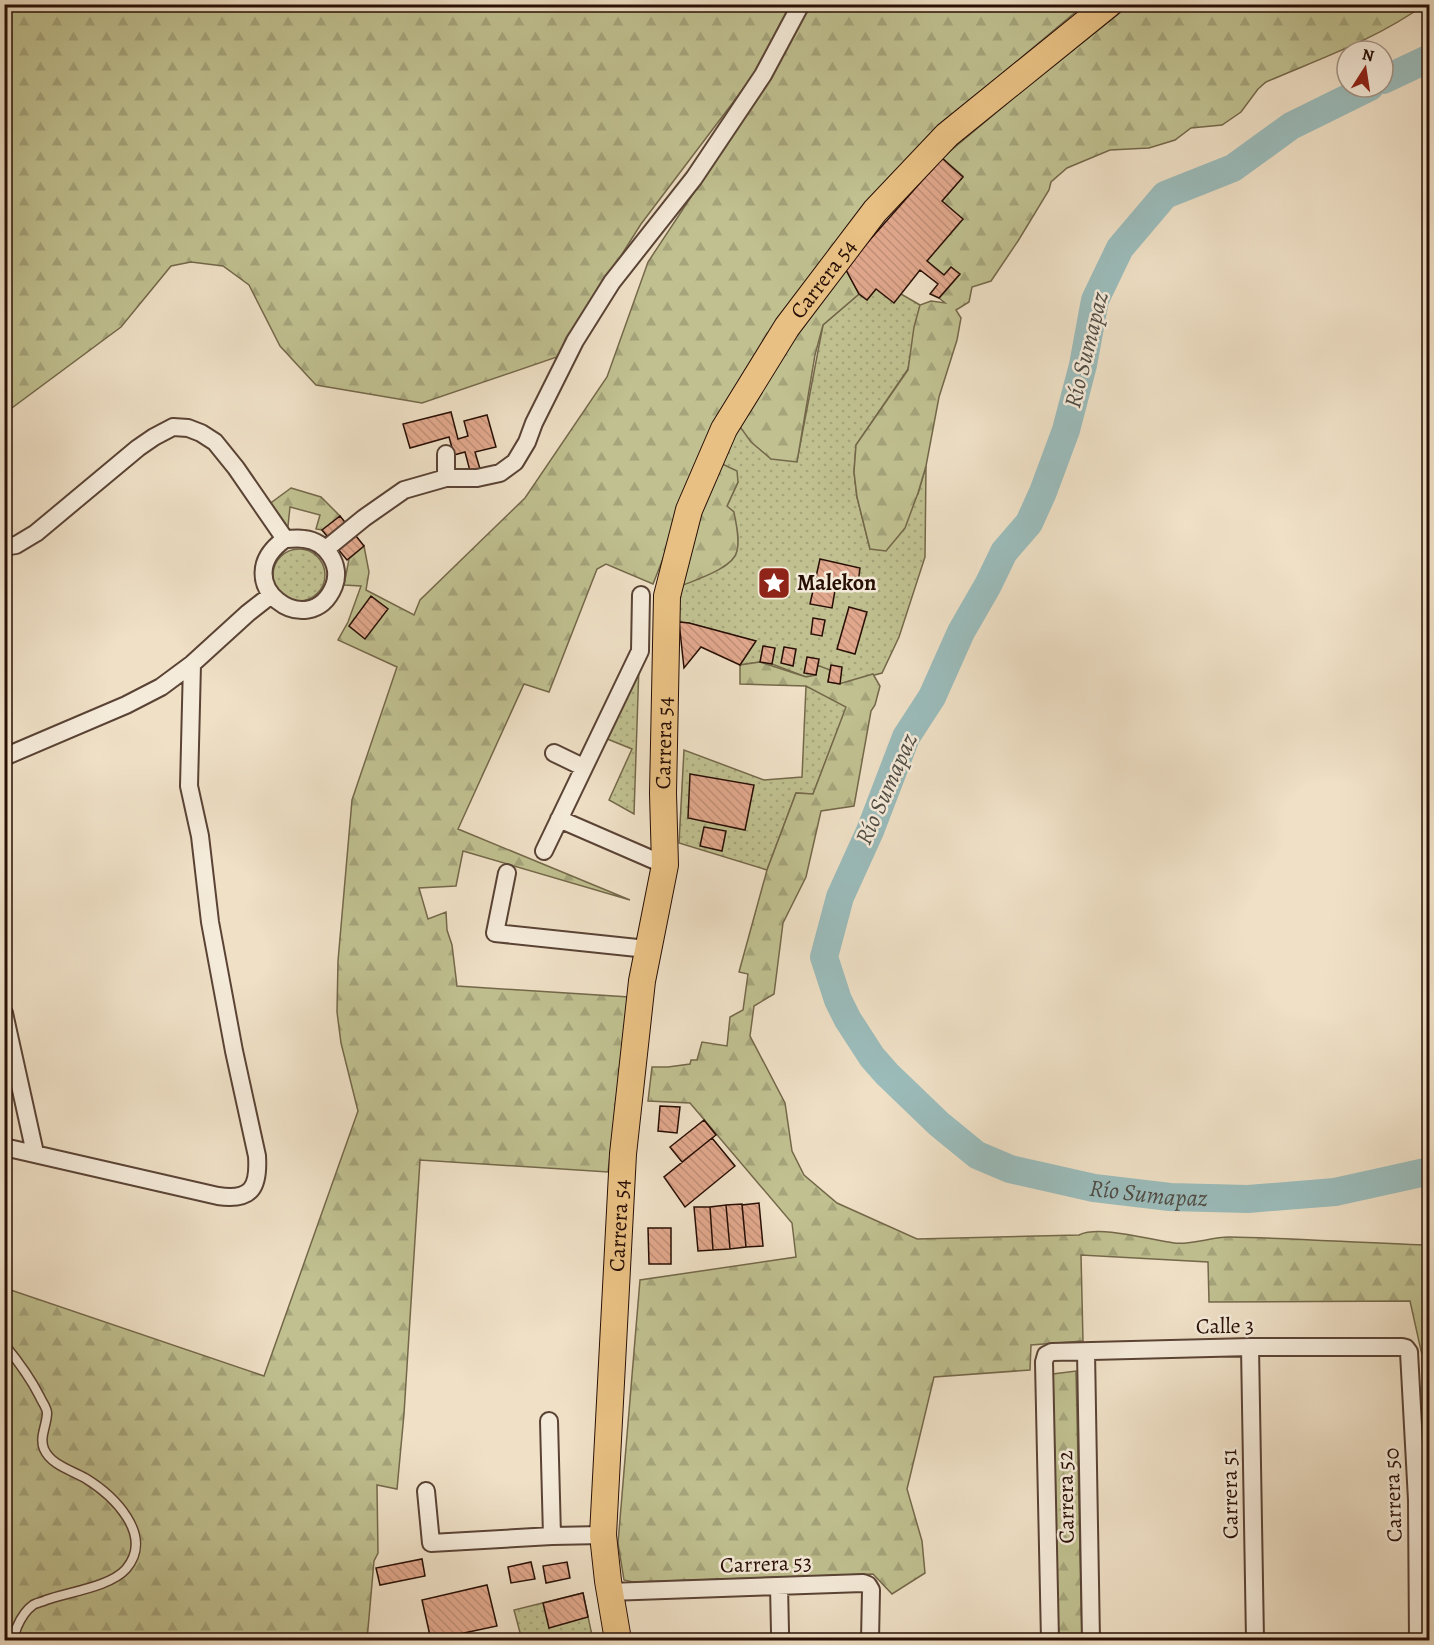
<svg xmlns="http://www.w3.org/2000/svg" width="1434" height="1645" viewBox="0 0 1434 1645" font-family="Alegreya,serif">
	<defs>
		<pattern id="grass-dots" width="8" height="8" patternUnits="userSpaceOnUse" patternTransform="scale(1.5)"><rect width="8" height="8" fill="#c0c090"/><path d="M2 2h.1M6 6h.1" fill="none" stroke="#a5a47b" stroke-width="1.8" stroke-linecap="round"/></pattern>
		<pattern id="forest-firs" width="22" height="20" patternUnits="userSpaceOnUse" patternTransform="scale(1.5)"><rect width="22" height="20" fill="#c0c090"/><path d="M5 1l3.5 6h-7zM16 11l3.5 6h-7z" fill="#a5a47b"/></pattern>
		<pattern id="building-back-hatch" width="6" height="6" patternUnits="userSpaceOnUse" patternTransform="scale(1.5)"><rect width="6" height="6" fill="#e1a88d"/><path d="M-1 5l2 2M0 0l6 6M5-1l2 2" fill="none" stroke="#c18f78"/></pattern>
	</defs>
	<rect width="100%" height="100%" fill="#efe0c6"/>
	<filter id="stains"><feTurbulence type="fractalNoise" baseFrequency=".00333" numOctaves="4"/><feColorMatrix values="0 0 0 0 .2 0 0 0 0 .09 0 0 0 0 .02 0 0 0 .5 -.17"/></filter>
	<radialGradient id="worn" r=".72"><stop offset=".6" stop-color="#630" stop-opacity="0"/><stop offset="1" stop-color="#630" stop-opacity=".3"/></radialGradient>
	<path fill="url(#grass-dots)" stroke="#74684a" stroke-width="1.5" d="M876 289 901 294 920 305 908 369 856 445 854 472 857 497 870 549 918 494 926 466 925 557 899 637 882 673 840 684 828 682 817 666 816 675 806 677 772 664 760 662 740 665 755 641 689 623 679 622 675 583 727 506 738 482 716 461 738 424 797 461 823 325 859 294 867 300Z
		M273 575a26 26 0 1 1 52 0a26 26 0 1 1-52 0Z
		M639 665 634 814 609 800 632 749 605 738Z
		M806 686 848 704 813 794 796 793 767 870 679 843 684 750 764 780 802 777Z
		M583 1593 593 1640H522L514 1610Z"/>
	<path fill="url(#forest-firs)" stroke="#74684a" stroke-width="1.5" d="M1131 4 1424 5C1377 39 1319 59 1266 82L1258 89 1241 112 1222 125 1191 128 1175 140 1149 148 1110 150 1067 168 1051 182 1049 190 1018 241 991 281 972 287 969 302 956 310 961 318 957 340 939 397 926 466 918 493 905 528 886 551 870 549 857 497 854 472 856 445 908 370 914 327 920 305 931 301 945 303 939 298 959 275H944L927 261 942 201 963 176 942 158 1030 84Z
		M5 5H791L756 72 641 224 557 357 422 403 316 385 280 346 249 285 223 266 191 262 171 266 121 327 5 413Z
		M807 5H1084L942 124 873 200 668 546 653 584 606 564 597 569 549 692 524 684 458 829 630 900 463 851 456 886 419 888 428 919 446 912 447 930 452 945 457 986 629 997 608 1172 420 1160 404 1414 397 1489 377 1485 378 1553 374 1561 367 1640H5V1288L264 1376 358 1111 341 1043 337 1012 338 961 352 800 397 667 338 640 348 622 361 586 344 585 349 559 364 546 369 572 366 590 414 615 420 600 525 498 607 377 648 262 771 76Z
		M845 268 859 294 823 325 815 355 797 462 771 459 751 442 738 424 747 403Z
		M716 461 737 471 738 482 727 506 734 512C736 524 740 538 737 551 734 568 695 580 681 586Z
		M291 488 321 497 340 516 322 530 316 529 320 515 290 507 288 526 278 527 264 508Z
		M760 662 806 677 816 675 817 665 830 670 828 682 839 684 873 674 880 686 875 705 871 711 854 806 821 811 806 877 783 923 774 994 754 1006 750 1036 785 1103 792 1151 804 1175 837 1203 917 1239 1079 1235C1100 1225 1150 1240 1174 1243 1192 1245 1211 1237 1229 1237 1294 1238 1360 1243 1426 1245L1429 1244V1429H1423L1422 1355 1410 1301 1209 1302 1208 1262 1081 1255 1083 1341 1031 1345 1030 1370 934 1377 907 1489 922 1541 925 1573 892 1594 873 1574 633 1582 624 1580 618 1543 640 1280 796 1257 792 1223 690 1103 648 1101 652 1067H668L690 1064 691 1060H697L702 1042 727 1046 730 1017 743 1010 748 974 739 972 767 870 796 793 813 794 846 707 806 686 740 684V665Z
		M1076 1371 1082 1640H1058L1053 1374Z"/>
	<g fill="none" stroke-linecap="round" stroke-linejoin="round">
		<g stroke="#9bbcbb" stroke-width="28">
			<path d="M1383 80 1430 58"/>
			<path id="s1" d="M1370 87 1291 126 1233 168 1165 195 1120 248 1095 300 1083 365 1066 430 1043 492 1029 523 1004 552 988 585 961 632 932 697 906 737 870 831 840 897 824 957 838 1000 848 1020 872 1057 887 1074 939 1124 977 1155 1010 1169 1094 1188 1170 1197 1248 1199 1335 1192 1430 1171"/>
		</g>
	</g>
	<path fill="url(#building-back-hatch)" stroke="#280f05" stroke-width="1.5" d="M942 158 963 177 942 201 963 219 927 261 944 275 951 267 960 274 939 298 930 294 938 284 920 270 894 303 876 289 867 300 859 294 845 268Z
		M451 412 458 439 468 436 464 421 487 415 496 447 475 452 480 469 470 471 465 452 454 455 449 437 410 448 403 424Z
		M340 516 364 546 347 560 322 530Z
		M820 559 860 568 858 583 837 579 832 608 810 604Z
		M371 596 388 609 365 639 349 626Z
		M849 607 867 612 855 654 837 649Z
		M813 618 825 620 822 636 811 634Z
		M679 622 689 623 756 641 740 665 701 647 684 668Z
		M763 646 775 648 772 664 760 662Z
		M784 647 796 649 793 666 781 663Z
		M807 657 819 659 816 675 804 673Z
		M831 665 842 667 840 684 828 682Z
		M690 774 754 785 745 830 688 818Z
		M704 827 726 831 722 851 700 846Z
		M660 1106 680 1107 677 1133 658 1131Z
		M704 1120 716 1135 682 1162 670 1147Z
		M712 1138 735 1166 685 1207 664 1177Z
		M759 1203 763 1246 746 1247 742 1205Z
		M742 1204 746 1247 730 1249 726 1205Z
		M726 1205 730 1249 713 1250 710 1207Z
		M694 1207H710L713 1250 698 1251Z
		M648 1228H671V1264H649Z
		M422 1559 425 1576 380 1585 376 1568Z
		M531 1562 535 1579 511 1583 508 1567Z
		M567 1562 570 1578 546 1583 543 1566Z
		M487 1585 497 1626 431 1640 422 1600Z
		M583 1593 588 1617 549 1628 543 1603Z"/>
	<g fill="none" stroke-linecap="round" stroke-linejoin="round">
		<g stroke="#5a4335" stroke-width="11">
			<path id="service" d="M4 1344C18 1361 30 1377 40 1397 42 1402 47 1408 47 1413 47 1425 39 1437 44 1449 51 1465 71 1470 85 1478 113 1495 155 1535 126 1569 110 1587 68 1592 46 1600 42 1602 36 1603 33 1605 26 1610 20 1620 17 1627 15 1632 14 1635 14 1640"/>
		</g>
		<g stroke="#5a4335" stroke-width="20">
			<path id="minor" d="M446 454V478
				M285 539C291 539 298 538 304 539 326 541 342 565 334 586 310 645 224 582 285 539Z
				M4 547 16 545 36 533 138 448 154 437 173 427 188 428 201 433 215 442 236 468 285 539
				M326 549 364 518 404 490 446 478H477L500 473 515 462 527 442 534 423 575 341 612 282 694 178 763 75 801 4
				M554 753 583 767
				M4 757 126 705 161 687 192 664 248 613 271 595
				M559 819 665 865
				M544 851 640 651 641 595
				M507 873 495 933 647 949
				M4 1013 35 1153
				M4 1147 218 1196C252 1201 259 1187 257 1156L234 1051 210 922 200 836 189 786 192 664
				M1250 1347 1255 1640
				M1086 1352 1091 1640
				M549 1421 552 1536
				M426 1491 431 1543 552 1536 603 1535
				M779 1586 780 1632
				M609 1592 863 1583 868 1585 871 1590 870 1640
				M1050 1640 1044 1362 1046 1355 1052 1352 1250 1347H1402L1406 1348 1409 1352 1417 1500 1418 1640"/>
		</g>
		<g stroke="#280f05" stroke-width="28">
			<g id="primary">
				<path id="s2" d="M618 1640 608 1581 603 1535 623 1154 642 981 665 865 663 793 667 596 689 510 724 429 787 327 875 211 947 135 1109 4"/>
			</g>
		</g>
		<use href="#service" stroke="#f5ebda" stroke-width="8"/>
		<use href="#minor" stroke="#f5ebda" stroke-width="16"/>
		<use href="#primary" stroke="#e8c083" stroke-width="26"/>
	</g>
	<defs>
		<g id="sight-square" transform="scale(1.725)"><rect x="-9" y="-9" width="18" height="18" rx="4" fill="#8f2418" stroke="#f5ebda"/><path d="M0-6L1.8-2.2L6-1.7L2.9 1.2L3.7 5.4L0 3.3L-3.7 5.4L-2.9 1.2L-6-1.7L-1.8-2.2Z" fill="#fff"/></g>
	</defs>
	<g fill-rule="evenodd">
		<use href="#sight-square" x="774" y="583"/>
	</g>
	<g text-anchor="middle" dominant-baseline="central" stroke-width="5" stroke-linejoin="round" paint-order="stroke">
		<g font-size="22" fill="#280f05" stroke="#f5ebda">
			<text stroke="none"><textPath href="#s2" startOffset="1406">Carrera 54</textPath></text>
			<text stroke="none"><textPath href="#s2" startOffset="902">Carrera 54</textPath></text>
			<text stroke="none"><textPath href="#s2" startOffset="416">Carrera 54</textPath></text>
			<text transform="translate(1225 1326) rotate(-1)">Calle 3</text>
			<text transform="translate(1230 1494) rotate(-91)">Carrera 51</text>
			<text transform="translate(1393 1495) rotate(-92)">Carrera 50</text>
			<text transform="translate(1066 1497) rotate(-91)">Carrera 52</text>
			<text transform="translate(766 1564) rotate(-2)">Carrera 53</text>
		</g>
		<g font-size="22" font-weight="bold" fill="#280f05" stroke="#f5ebda" text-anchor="start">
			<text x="797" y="583">Malekon</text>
		</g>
		<g font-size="24" font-style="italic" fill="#504c45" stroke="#f5ebda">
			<text transform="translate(1086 350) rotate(-76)">Río Sumapaz</text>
			<text transform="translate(886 789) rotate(-66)">Río Sumapaz</text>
			<text stroke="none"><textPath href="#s1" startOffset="1509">Río Sumapaz</textPath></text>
		</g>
	</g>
	<rect width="1434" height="1645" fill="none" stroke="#efe0c6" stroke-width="24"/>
	<rect x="6" y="6" width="1422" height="1633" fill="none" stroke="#280f05" stroke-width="3"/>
	<rect x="12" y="12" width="1410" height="1621" fill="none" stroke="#280f05" stroke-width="1.5"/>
	<g transform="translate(1365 69) rotate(12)"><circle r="28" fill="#f5ebda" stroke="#a39385" stroke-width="1.5"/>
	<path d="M0-4.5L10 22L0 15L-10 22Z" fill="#8f2418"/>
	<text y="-9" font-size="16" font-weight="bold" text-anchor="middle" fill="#280f05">N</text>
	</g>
	<rect width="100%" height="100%" filter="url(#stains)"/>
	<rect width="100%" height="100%" fill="url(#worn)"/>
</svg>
